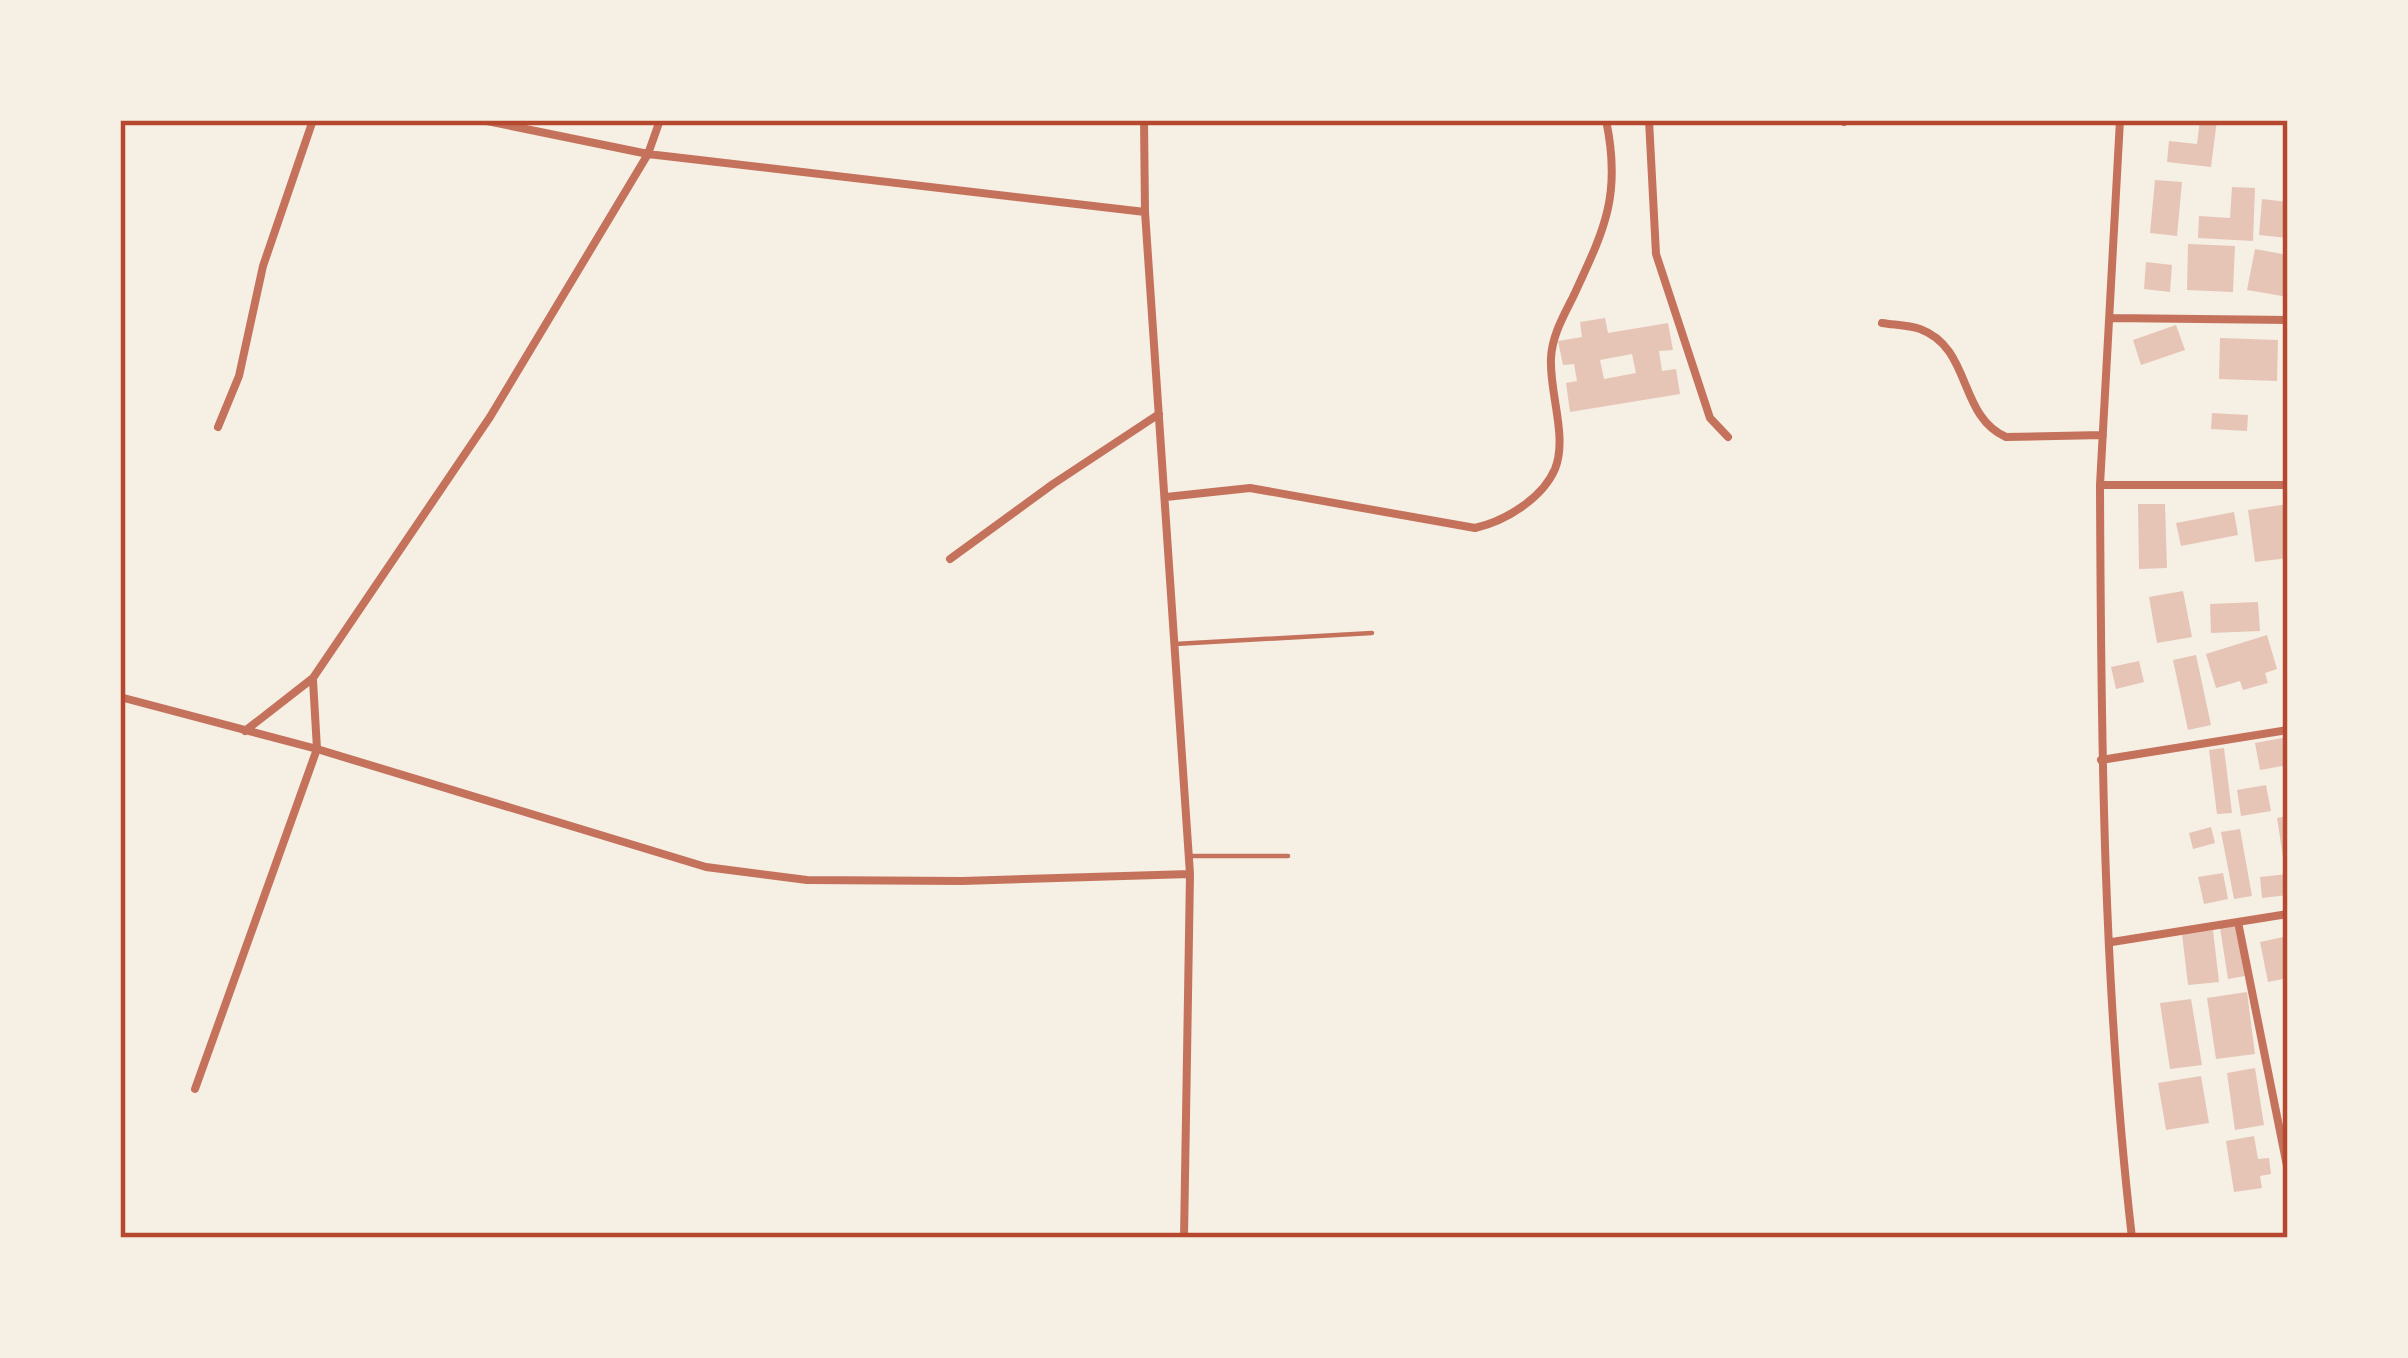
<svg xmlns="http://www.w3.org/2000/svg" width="2408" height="1358" viewBox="0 0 2408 1358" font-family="'Roboto Condensed',sans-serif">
	<rect width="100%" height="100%" fill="#f6efe4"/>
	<path fill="#e6c5b7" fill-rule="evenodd" d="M2200 120H2217L2211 167 2167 162 2169 141 2197 144Z
		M2155 180 2182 182 2177 236 2150 233Z
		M2232 187 2255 188 2253 241 2198 238 2199 216 2230 218Z
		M2262 199 2288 202V238L2259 235Z
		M2188 244 2235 246 2233 292 2187 290Z
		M2255 249 2288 255V297L2247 290Z
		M2146 262 2172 265 2170 292 2144 289Z
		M1605 318 1608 333 1668 323 1673 350 1659 351 1662 371 1676 369 1680 394 1570 412 1566 383 1577 381 1574 364 1563 365 1558 341 1582 337 1580 322ZM1632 354 1636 373 1604 379 1600 360Z
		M2176 325 2185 350 2141 365 2133 340Z
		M2220 338 2278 340 2277 381 2219 379Z
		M2212 413 2248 415 2247 431 2211 429Z
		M2138 504H2165L2167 568 2139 569Z
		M2288 504V558L2255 562 2248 510Z
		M2234 512 2238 535 2181 546 2176 523Z
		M2183 591 2192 637 2157 643 2149 597Z
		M2258 602 2260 631 2211 633 2210 604Z
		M2267 635 2277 669 2265 673 2268 683 2243 690 2240 681 2216 688 2206 654Z
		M2196 655 2211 725 2188 730 2173 660Z
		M2139 661 2144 682 2116 689 2111 667Z
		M2288 737V765L2260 770 2255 743Z
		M2224 748 2232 813 2217 814 2209 750Z
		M2266 785 2271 811 2241 816 2237 790Z
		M2288 816V862L2284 863 2277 818Z
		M2211 827 2215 843 2193 849 2189 833Z
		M2240 829 2252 896 2234 899 2221 832Z
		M2223 873 2228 899 2204 904 2198 877Z
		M2288 874V895L2262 898 2260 877Z
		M2237 926 2245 976 2228 979 2220 928Z
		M2213 930 2219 982 2188 985 2182 934Z
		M2288 936V978L2268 982 2260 942Z
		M2247 992 2255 1054 2216 1059 2207 998Z
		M2191 999 2202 1065 2170 1069 2160 1003Z
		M2255 1068 2264 1125 2235 1130 2227 1073Z
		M2201 1076 2209 1123 2166 1130 2158 1083Z
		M2254 1136 2258 1159 2269 1158 2271 1174 2260 1176 2262 1188 2234 1192 2226 1141Z"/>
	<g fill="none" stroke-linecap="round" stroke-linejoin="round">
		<path stroke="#c5725c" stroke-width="4.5" d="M1175 644 1372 633
			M1192 856H1288"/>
		<path stroke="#c5725c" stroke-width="8" d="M660 120 648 154 1145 212 1144 120
			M1649 120 1656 254 1710 418 1728 437
			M1840 120 1844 122
			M2110 318 2288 320
			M1882 323C1894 325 1908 325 1920 329 1972 348 1958 416 2006 437L2103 435
			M218 427 239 376 263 266 313 120
			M2100 485 2120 120
			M1166 497 1250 488 1475 528C1505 521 1542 499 1555 469 1568 437 1549 392 1551 358 1552 336 1563 317 1573 297 1604 230 1622 196 1606 120
			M950 559 1053 484 1159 414
			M120 697 317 749 706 867 807 880 962 881 1190 874 1145 212
			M245 731 313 678 490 417 648 154 482 120
			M2101 760 2288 730
			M2238 922 2288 1171
			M2112 942 2288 914
			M195 1089 317 749 313 680
			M1184 1238 1190 874
			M2132 1238C2103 988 2101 736 2100 485H2288"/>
	</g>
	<rect width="2408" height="1358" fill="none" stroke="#f6efe4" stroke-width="246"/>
	<rect x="123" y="123" width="2162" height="1112" fill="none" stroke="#b5482f" stroke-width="4.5"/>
</svg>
